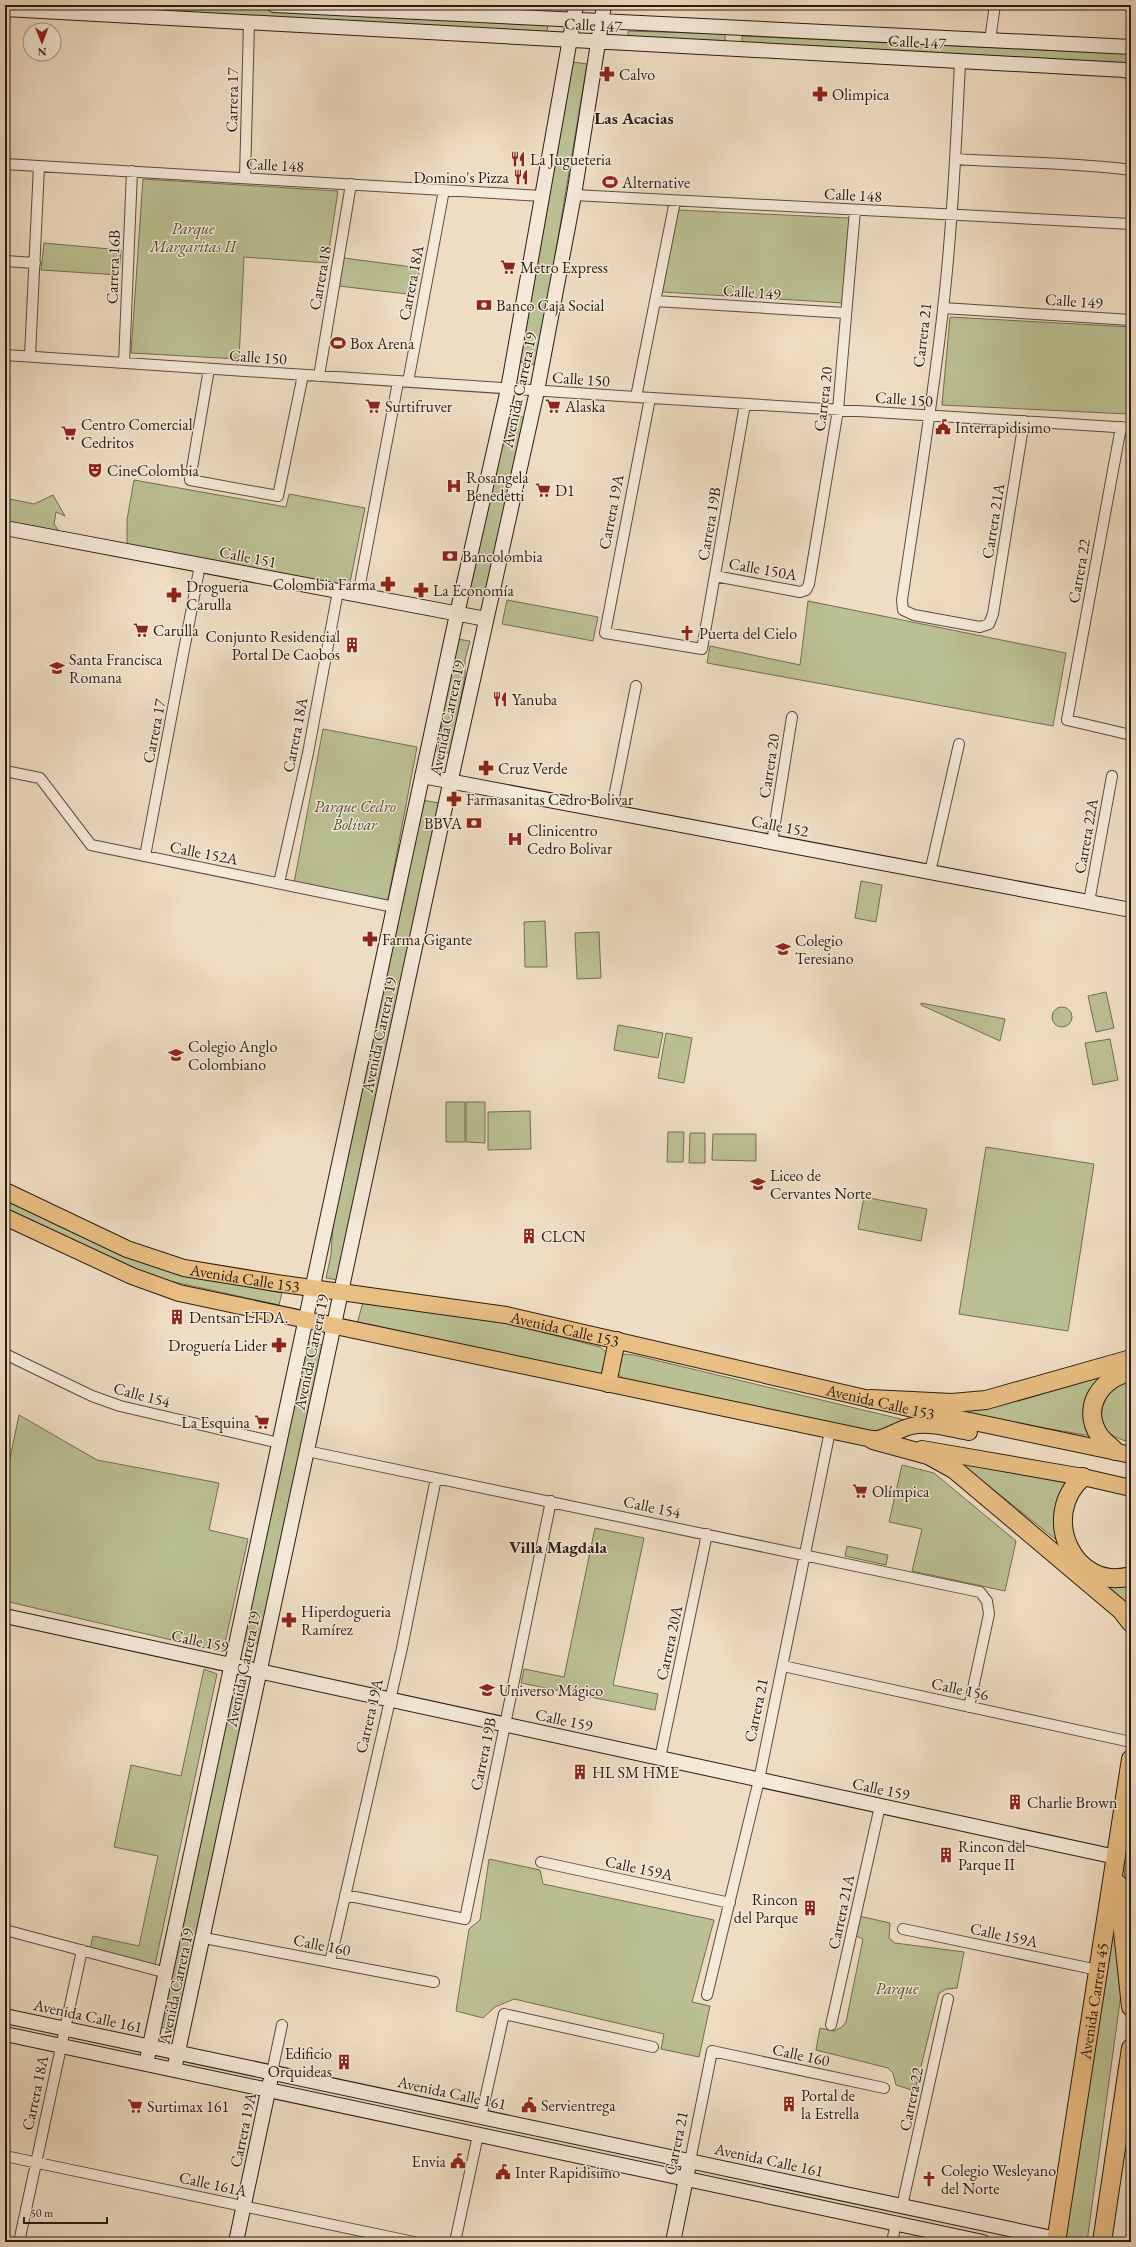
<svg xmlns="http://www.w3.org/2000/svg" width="1136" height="2247" viewBox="0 0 1136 2247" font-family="'EB Garamond',serif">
	<rect width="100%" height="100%" fill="#efddc3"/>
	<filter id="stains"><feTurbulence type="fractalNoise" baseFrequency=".005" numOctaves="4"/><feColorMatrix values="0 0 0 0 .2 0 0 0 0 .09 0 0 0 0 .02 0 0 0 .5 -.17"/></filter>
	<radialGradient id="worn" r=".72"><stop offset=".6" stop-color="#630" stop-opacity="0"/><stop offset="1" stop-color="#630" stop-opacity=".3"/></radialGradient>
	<path fill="#bac093" stroke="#726e53" d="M24 5H210L548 25 546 35Z
		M628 31 725 34V42L628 40Z
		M742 36 1131 54V66L1110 62 742 43Z
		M573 62 587 64 537 365 520 362Z
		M143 179 338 191 327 263 244 257 239 359 131 353Z
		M678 210 849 218 843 303 662 292Z
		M44 243 121 250 119 275 41 270Z
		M344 258 420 268 415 295 339 286Z
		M950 317 1131 327V394L1128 414 942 405Z
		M508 414 526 418 487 598 469 594Z
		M134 480 286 507 289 494 365 508 349 587 127 545V520Z
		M53 495 65 516 56 512 54 524 60 533 5 523V498L34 504Z
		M507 600 598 617 593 641 502 624Z
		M808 601 1066 653 1053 726 707 663 710 646 800 665Z
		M457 639 470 641 465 660V677L450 753 437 752 442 730 440 717Z
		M323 729 417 747 388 900 294 883Z
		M422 800 439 803 338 1280 326 1278 331 1255 333 1222Z
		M861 881 882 885 876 922 855 918Z
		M545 921 547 967H525L524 922Z
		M599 932 601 978 577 979 575 933Z
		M1106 992 1114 1028 1096 1032 1088 996Z
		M921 1003 1005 1019 1000 1041 921 1005Z
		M1052 1017a10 10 0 1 1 20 0a10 10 0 1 1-20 0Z
		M618 1025 663 1033 658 1058 614 1050Z
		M666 1033 692 1038 684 1083 658 1078Z
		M1110 1039 1118 1080 1093 1085 1085 1043Z
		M446 1102H465V1142H446Z
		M466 1102H485V1143L466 1142Z
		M530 1111 531 1149 488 1150V1112Z
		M668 1132H684L683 1162H667Z
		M690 1133H705V1163H689Z
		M713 1134H756V1161L712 1160Z
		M986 1147 1094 1164 1068 1331 959 1314Z
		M5 1197 122 1255 144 1263 168 1271 282 1293 279 1305 142 1275 5 1211Z
		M864 1197 927 1209 921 1241 858 1229Z
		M363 1302 487 1318 600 1347C610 1353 610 1367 602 1375L357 1324Z
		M308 1342 323 1345 259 1644 243 1641Z
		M623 1354 634 1355 905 1420 880 1434 626 1381 618 1374 620 1355Z
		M1107 1374 1092 1436 948 1412Z
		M1131 1380V1442C1115 1439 1100 1431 1100 1412 1100 1406 1105 1397 1107 1391Z
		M19 1415 97 1460 219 1483 209 1530 248 1539 223 1652 5 1601V1482Z
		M960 1463 1065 1483C1054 1509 1051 1520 1064 1546Z
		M902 1465 934 1473 1016 1541 1005 1591 912 1571 922 1529 889 1522Z
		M595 1528 644 1538 613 1685 658 1694 655 1710 521 1683 524 1669 564 1677Z
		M847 1546 888 1555 886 1565 845 1556Z
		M1096 1582 1116 1587 1131 1586V1613Z
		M204 1669 217 1674 155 1965 90 1949 93 1936 139 1946 158 1856 114 1847 131 1765 181 1776Z
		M231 1697 248 1701 175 2031 161 2027Z
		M1131 1795V1946L1123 1856Z
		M489 1859 540 1870 543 1884 714 1920 692 2002 710 2006 699 2057 661 2049 664 2034 514 1999 495 2007 483 2018 456 2011 469 1929 480 1920Z
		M1115 1903 1122 1987 1087 2242H1063Z
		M859 1916 890 1923 889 1938 895 1943 964 1952 957 1988 947 1989 939 1993 915 2091 896 2085 893 2073 888 2068 816 2050 820 2028 834 2031 842 2027 846 2022 863 1939 856 1936Z"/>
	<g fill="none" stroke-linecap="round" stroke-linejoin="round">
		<g stroke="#5b4c3f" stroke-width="12">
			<path id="street" d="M990 40 995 5
				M960 62C956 147 952 233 942 318 931 413 916 506 902 600L903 610 914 615 980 627 989 624 993 614 1024 421
				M955 159C1014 163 1073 162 1131 170
				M5 164 542 196
				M245 178 249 23
				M574 195 1131 224
				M5 261 35 263
				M655 301 846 313
				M943 308 1131 320
				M5 355 636 397 1131 428
				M30 356 39 166
				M124 363 132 171
				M209 369 190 480 278 496 303 375
				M319 376 351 184
				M408 382 444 190
				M636 397 675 201
				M650 398 605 633 702 649 745 404
				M1121 427 1067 720 1131 735
				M715 576 800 592 806 590 809 584 838 410 855 210
				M358 595 398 382
				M5 771 40 778 91 845 394 907
				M611 812 636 686
				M772 842 792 717
				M145 856 200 565
				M930 872 959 744
				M279 883 308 753 338 591
				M1089 902 1112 776
				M5 1354 92 1396 120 1406 279 1443
				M307 1451 980 1592 987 1601 989 1614 969 1707
				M783 1666 1131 1742
				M660 1758 707 1534
				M541 1862 730 1903
				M345 1895 465 1919 551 1501
				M903 1929 1098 1970
				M5 1930 167 1973
				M204 1938 434 1982
				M330 1962 402 1648 436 1478
				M707 1995 759 1780 830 1431
				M831 2025 880 1806
				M272 2072 282 2025
				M481 2117 504 2014 653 2047
				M5 2156 414 2242
				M690 2161 712 2051 884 2088
				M902 2206 948 1999
				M19 2242 82 1950
				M455 2242 478 2135
				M892 2242 896 2223"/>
		</g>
		<g stroke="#2a1c13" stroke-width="16">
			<path id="secondary" d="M274 5 1131 47
				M5 9 1124 70 1131 72
				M5 528 486 619
				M422 776 1131 910
				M5 1616 1116 1857
				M5 2016 1057 2239
				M5 2034 983 2242
				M146 2064 457 614 508 389 576 5
				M174 2070 453 770 537 391 574 195 604 5
				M236 2242 270 2082
				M673 2242 688 2169"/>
		</g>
		<g stroke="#2a1c13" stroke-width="18">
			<g id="primary">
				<path id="s1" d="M5 1191 127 1249 184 1268 276 1283 506 1315 917 1410 1131 1455"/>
				<path d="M5 1217 132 1276 179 1293 886 1442"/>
				<path d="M608 1384 617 1340"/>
				<path d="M873 1440C888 1438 898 1429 912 1426 930 1422 951 1429 969 1432"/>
				<path d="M922 1449 1083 1477 1131 1488"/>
			</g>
		</g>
		<g stroke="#2a1c13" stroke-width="20">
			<g id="highway">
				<path d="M871 1399 952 1403 986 1400 1131 1359"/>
				<path d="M873 1440 928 1455 955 1470 1121 1610 1131 1623"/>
				<path d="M1115 1451C1110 1446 1103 1441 1099 1435 1081 1407 1101 1378 1131 1372"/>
				<path d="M1083 1477C1039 1515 1073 1592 1131 1576"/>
				<path d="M1118 1884 1131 2007"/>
				<path id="s2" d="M1056 2242 1131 1759"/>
				<path d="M1102 2242 1131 2048"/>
			</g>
		</g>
		<use href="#street" stroke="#f5e9d8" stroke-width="10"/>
		<use href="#secondary" stroke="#f5e9d8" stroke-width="14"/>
		<use href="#primary" stroke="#e8be82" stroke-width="16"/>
		<use href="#highway" stroke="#e8be82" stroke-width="18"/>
	</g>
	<defs>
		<g id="pharmacy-bare" transform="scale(1.2)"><path d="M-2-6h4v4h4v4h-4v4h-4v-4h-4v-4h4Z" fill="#8f2418" stroke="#f5e9d8" stroke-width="2.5" paint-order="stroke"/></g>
		<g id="restaurant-bare" transform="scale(1.2)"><path d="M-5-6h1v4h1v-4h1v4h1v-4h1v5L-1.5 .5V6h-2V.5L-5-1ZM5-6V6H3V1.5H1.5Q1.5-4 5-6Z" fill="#8f2418" stroke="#f5e9d8" stroke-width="2.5" paint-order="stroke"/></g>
		<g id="stadium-bare" transform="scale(1.2)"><path d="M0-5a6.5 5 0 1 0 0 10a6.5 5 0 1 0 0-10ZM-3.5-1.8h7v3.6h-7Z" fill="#8f2418" stroke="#f5e9d8" stroke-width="2.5" paint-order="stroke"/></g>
		<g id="supermarket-bare" transform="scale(1.2)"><path d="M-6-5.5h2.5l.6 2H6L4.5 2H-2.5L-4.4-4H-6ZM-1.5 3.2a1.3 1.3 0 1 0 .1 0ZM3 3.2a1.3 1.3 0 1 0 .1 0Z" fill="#8f2418" stroke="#f5e9d8" stroke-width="2.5" paint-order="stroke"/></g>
		<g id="bank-bare" transform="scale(1.2)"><path d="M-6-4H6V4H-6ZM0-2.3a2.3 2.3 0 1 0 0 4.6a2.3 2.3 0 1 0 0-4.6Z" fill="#8f2418" stroke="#f5e9d8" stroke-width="2.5" paint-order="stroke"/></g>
		<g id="civic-bare" transform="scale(1.2)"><path d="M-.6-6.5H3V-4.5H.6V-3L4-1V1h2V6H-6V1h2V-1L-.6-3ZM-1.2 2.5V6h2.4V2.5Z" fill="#8f2418" stroke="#f5e9d8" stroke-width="2.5" paint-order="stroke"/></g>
		<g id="theatre-bare" transform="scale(1.2)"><path d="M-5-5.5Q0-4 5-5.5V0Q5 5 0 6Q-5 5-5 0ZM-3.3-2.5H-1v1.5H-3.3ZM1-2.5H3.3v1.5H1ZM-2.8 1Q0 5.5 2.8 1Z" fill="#8f2418" stroke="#f5e9d8" stroke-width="2.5" paint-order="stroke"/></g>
		<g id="hospital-bare" transform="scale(1.2)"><path d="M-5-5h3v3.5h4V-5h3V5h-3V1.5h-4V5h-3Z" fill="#8f2418" stroke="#f5e9d8" stroke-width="2.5" paint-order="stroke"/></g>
		<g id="church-bare" transform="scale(1.2)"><path d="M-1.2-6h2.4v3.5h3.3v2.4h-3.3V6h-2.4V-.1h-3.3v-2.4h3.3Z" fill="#8f2418" stroke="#f5e9d8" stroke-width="2.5" paint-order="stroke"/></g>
		<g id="building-bare" transform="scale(1.2)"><path d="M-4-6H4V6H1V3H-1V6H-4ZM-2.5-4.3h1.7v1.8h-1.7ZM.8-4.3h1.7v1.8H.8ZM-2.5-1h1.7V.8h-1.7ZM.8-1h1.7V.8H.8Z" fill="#8f2418" stroke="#f5e9d8" stroke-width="2.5" paint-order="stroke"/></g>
		<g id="school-bare" transform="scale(1.2)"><path d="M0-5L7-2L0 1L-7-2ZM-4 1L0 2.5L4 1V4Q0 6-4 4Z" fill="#8f2418" stroke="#f5e9d8" stroke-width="2.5" paint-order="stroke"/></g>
	</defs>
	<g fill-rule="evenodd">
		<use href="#pharmacy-bare" x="607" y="74"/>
		<use href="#pharmacy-bare" x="820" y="94"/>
		<use href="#restaurant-bare" x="518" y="159"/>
		<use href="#restaurant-bare" x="521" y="177"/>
		<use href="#stadium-bare" x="610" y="182"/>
		<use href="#supermarket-bare" x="508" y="267"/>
		<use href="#bank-bare" x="484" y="305"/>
		<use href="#stadium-bare" x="338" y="343"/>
		<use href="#supermarket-bare" x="373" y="406"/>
		<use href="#supermarket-bare" x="553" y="406"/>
		<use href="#civic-bare" x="943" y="427"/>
		<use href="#supermarket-bare" x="69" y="433"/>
		<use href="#theatre-bare" x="95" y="470"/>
		<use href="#hospital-bare" x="454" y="486"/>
		<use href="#supermarket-bare" x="543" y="490"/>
		<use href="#bank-bare" x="450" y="556"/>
		<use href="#pharmacy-bare" x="388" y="584"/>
		<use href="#pharmacy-bare" x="421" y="590"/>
		<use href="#pharmacy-bare" x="174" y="595"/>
		<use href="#supermarket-bare" x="141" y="630"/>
		<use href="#church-bare" x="687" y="633"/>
		<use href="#building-bare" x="352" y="645"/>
		<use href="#school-bare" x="57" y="668"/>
		<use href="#restaurant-bare" x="500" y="699"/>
		<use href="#pharmacy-bare" x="486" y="768"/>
		<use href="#pharmacy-bare" x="454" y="799"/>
		<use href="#bank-bare" x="474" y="823"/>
		<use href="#hospital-bare" x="515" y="839"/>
		<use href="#pharmacy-bare" x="370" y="939"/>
		<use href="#school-bare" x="783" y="949"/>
		<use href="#school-bare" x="176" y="1055"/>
		<use href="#school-bare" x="758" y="1184"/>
		<use href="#building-bare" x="529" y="1236"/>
		<use href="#building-bare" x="177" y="1317"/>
		<use href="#pharmacy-bare" x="279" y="1345"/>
		<use href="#supermarket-bare" x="262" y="1422"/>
		<use href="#supermarket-bare" x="860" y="1491"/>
		<use href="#pharmacy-bare" x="289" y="1620"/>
		<use href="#school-bare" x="487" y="1690"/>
		<use href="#building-bare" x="580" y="1772"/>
		<use href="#building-bare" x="1015" y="1802"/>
		<use href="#building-bare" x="946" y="1855"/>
		<use href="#building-bare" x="810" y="1908"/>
		<use href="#building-bare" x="344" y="2062"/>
		<use href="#building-bare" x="789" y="2104"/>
		<use href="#civic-bare" x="529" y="2105"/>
		<use href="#supermarket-bare" x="135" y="2106"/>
		<use href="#civic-bare" x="458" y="2161"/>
		<use href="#civic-bare" x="503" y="2172"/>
		<use href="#church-bare" x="929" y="2179"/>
	</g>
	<g text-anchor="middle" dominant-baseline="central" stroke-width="3" stroke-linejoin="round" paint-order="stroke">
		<g font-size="16" fill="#2a1c13" stroke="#f5e9d8">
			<text transform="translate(593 25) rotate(3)">Calle 147</text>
			<text transform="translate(917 42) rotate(3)">Calle 147</text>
			<text transform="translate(232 100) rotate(-89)">Carrera 17</text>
			<text transform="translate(275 165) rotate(3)">Calle 148</text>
			<text transform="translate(853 195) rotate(3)">Calle 148</text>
			<text transform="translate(113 267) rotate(-88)">Carrera 16B</text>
			<text transform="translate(320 278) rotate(-80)">Carrera 18</text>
			<text transform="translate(411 283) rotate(-79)">Carrera 18A</text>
			<text transform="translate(752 292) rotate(4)">Calle 149</text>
			<text transform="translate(1074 301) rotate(4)">Calle 149</text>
			<text transform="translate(922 335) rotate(-83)">Carrera 21</text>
			<text transform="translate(258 357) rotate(4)">Calle 150</text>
			<text transform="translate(581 379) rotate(4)">Calle 150</text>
			<text transform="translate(519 390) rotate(-78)">Avenida Carrera 19</text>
			<text transform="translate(823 399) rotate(-83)">Carrera 20</text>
			<text transform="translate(904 399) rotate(4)">Calle 150</text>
			<text transform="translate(611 512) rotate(-79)">Carrera 19A</text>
			<text transform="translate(993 521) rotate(-81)">Carrera 21A</text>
			<text transform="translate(709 524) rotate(-80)">Carrera 19B</text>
			<text transform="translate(248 557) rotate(11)">Calle 151</text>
			<text transform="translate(763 569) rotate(10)">Calle 150A</text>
			<text transform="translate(1079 571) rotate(-80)">Carrera 22</text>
			<text transform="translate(447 718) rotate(-78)">Avenida Carrera 19</text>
			<text transform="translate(154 731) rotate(-79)">Carrera 17</text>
			<text transform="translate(295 735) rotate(-79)">Carrera 18A</text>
			<text transform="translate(769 766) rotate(-81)">Carrera 20</text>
			<text transform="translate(780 826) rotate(11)">Calle 152</text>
			<text transform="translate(1086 836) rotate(-80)">Carrera 22A</text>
			<text transform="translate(204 853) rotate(11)">Calle 152A</text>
			<text transform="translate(379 1035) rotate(-78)">Avenida Carrera 19</text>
			<text stroke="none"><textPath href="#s1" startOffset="257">Avenida Calle 153</textPath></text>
			<text stroke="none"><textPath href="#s1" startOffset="581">Avenida Calle 153</textPath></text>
			<text transform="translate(311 1352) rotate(-78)">Avenida Carrera 19</text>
			<text transform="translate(142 1395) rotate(15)">Calle 154</text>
			<text stroke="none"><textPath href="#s1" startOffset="905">Avenida Calle 153</textPath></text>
			<text transform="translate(652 1507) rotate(12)">Calle 154</text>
			<text transform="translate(200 1641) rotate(12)">Calle 159</text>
			<text transform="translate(669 1643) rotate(-78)">Carrera 20A</text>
			<text transform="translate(243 1669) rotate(-78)">Avenida Carrera 19</text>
			<text transform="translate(960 1689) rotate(12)">Calle 156</text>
			<text transform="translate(756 1710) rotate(-78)">Carrera 21</text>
			<text transform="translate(369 1716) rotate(-77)">Carrera 19A</text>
			<text transform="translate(564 1720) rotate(12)">Calle 159</text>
			<text transform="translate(483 1754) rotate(-78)">Carrera 19B</text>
			<text transform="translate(881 1789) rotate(12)">Calle 159</text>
			<text transform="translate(639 1868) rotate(12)">Calle 159A</text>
			<text transform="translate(841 1912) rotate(-78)">Carrera 21A</text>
			<text transform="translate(1004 1935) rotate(12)">Calle 159A</text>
			<text transform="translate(322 1945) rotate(11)">Calle 160</text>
			<text transform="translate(176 1986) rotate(-78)">Avenida Carrera 19</text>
			<text stroke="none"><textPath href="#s2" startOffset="244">Avenida Carrera 45</textPath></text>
			<text transform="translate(88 2016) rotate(12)">Avenida Calle 161</text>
			<text transform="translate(801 2055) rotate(12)">Calle 160</text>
			<text transform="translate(35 2093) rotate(-78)">Carrera 18A</text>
			<text transform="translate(452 2093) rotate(12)">Avenida Calle 161</text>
			<text transform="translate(911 2099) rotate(-78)">Carrera 22</text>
			<text transform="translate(243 2130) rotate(-78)">Carrera 19A</text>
			<text transform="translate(676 2143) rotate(-78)">Carrera 21</text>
			<text transform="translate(769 2160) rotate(12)">Avenida Calle 161</text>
			<text transform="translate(213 2184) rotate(12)">Calle 161A</text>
		</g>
		<g font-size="16" fill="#2a1c13" stroke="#f5e9d8" text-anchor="start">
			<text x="619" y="74">Calvo</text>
			<text x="832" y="94">Olimpica</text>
			<text x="530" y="159">La Jugueteria</text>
			<text x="509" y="177" text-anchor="end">Domino's Pizza</text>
			<text x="622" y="182">Alternative</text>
			<text x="520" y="267">Metro Express</text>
			<text x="496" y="305">Banco Caja Social</text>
			<text x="350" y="343">Box Arena</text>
			<text x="385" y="406">Surtifruver</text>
			<text x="565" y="406">Alaska</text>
			<text x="81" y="424">Centro Comercial<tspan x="81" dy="18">Cedritos</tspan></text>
			<text x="955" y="427">Interrapidisimo</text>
			<text x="107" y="470">CineColombia</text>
			<text x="466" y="477">Rosangela<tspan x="466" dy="18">Benedetti</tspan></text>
			<text x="555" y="490">D1</text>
			<text x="462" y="556">Bancolombia</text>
			<text x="376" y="584" text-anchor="end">Colombia Farma</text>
			<text x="186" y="586">Drogueria<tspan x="186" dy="18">Carulla</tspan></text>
			<text x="433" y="590">La Economía</text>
			<text x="153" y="630">Carulla</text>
			<text x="699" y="633">Puerta del Cielo</text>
			<text x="340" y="636" text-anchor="end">Conjunto Residencial<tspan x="340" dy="18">Portal De Caobos</tspan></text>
			<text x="69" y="659">Santa Francisca<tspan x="69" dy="18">Romana</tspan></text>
			<text x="512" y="699">Yanuba</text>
			<text x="498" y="768">Cruz Verde</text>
			<text x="466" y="799">Farmasanitas Cedro Bolivar</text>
			<text x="462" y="823" text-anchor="end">BBVA</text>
			<text x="527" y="830">Clinicentro<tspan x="527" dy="18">Cedro Bolivar</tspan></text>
			<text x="382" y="939">Farma Gigante</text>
			<text x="795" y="940">Colegio<tspan x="795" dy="18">Teresiano</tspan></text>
			<text x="188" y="1046">Colegio Anglo<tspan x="188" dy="18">Colombiano</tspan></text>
			<text x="770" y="1175">Liceo de<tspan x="770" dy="18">Cervantes Norte</tspan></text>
			<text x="541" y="1236">CLCN</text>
			<text x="189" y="1317">Dentsan LTDA.</text>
			<text x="267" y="1345" text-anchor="end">Droguería Lider</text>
			<text x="250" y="1422" text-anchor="end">La Esquina</text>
			<text x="872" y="1491">Olímpica</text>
			<text x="301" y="1611">Hiperdogueria<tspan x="301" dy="18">Ramírez</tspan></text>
			<text x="499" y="1690">Universo Mágico</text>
			<text x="592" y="1772">HL SM HME</text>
			<text x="1027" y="1802">Charlie Brown</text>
			<text x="958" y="1846">Rincon del<tspan x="958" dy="18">Parque II</tspan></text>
			<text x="798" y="1899" text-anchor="end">Rincon<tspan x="798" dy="18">del Parque</tspan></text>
			<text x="332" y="2053" text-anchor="end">Edificio<tspan x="332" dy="18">Orquideas</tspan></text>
			<text x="801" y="2095">Portal de<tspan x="801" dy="18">la Estrella</tspan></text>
			<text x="541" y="2105">Servientrega</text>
			<text x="147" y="2106">Surtimax 161</text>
			<text x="446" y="2161" text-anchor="end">Envia</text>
			<text x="941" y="2170">Colegio Wesleyano<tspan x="941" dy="18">del Norte</tspan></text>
			<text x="515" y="2172">Inter Rapidisimo</text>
		</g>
		<g font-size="16" font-style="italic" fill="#554d39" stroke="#f5e9d8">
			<text x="193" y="228">Parque<tspan x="193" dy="18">Margaritas II</tspan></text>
			<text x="355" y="806">Parque Cedro<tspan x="355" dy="18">Bolívar</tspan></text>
			<text x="897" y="1988">Parque</text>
		</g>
		<g font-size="17" font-weight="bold" fill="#2a1c13" stroke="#f5e9d8">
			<text x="634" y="118">Las Acacias</text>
			<text x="558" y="1547">Villa Magdala</text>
		</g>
	</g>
	<rect width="1136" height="2247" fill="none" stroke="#efddc3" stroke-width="20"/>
	<rect x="6" y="6" width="1124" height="2235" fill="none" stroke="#2a1c13" stroke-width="2"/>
	<rect x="10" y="10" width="1116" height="2227" fill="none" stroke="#2a1c13"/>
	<g transform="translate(42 42) rotate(179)"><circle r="19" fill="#f5e9d8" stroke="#a49789"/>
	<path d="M0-3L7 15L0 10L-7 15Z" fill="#8f2418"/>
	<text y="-6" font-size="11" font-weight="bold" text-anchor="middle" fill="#2a1c13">N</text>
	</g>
	<path d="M24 2217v6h83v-6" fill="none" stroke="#2a1c13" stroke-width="2"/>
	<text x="30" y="2217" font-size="12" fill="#2a1c13" stroke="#f5e9d8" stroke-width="3" paint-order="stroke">50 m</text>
	<rect width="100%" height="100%" filter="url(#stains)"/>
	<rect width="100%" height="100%" fill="url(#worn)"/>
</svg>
